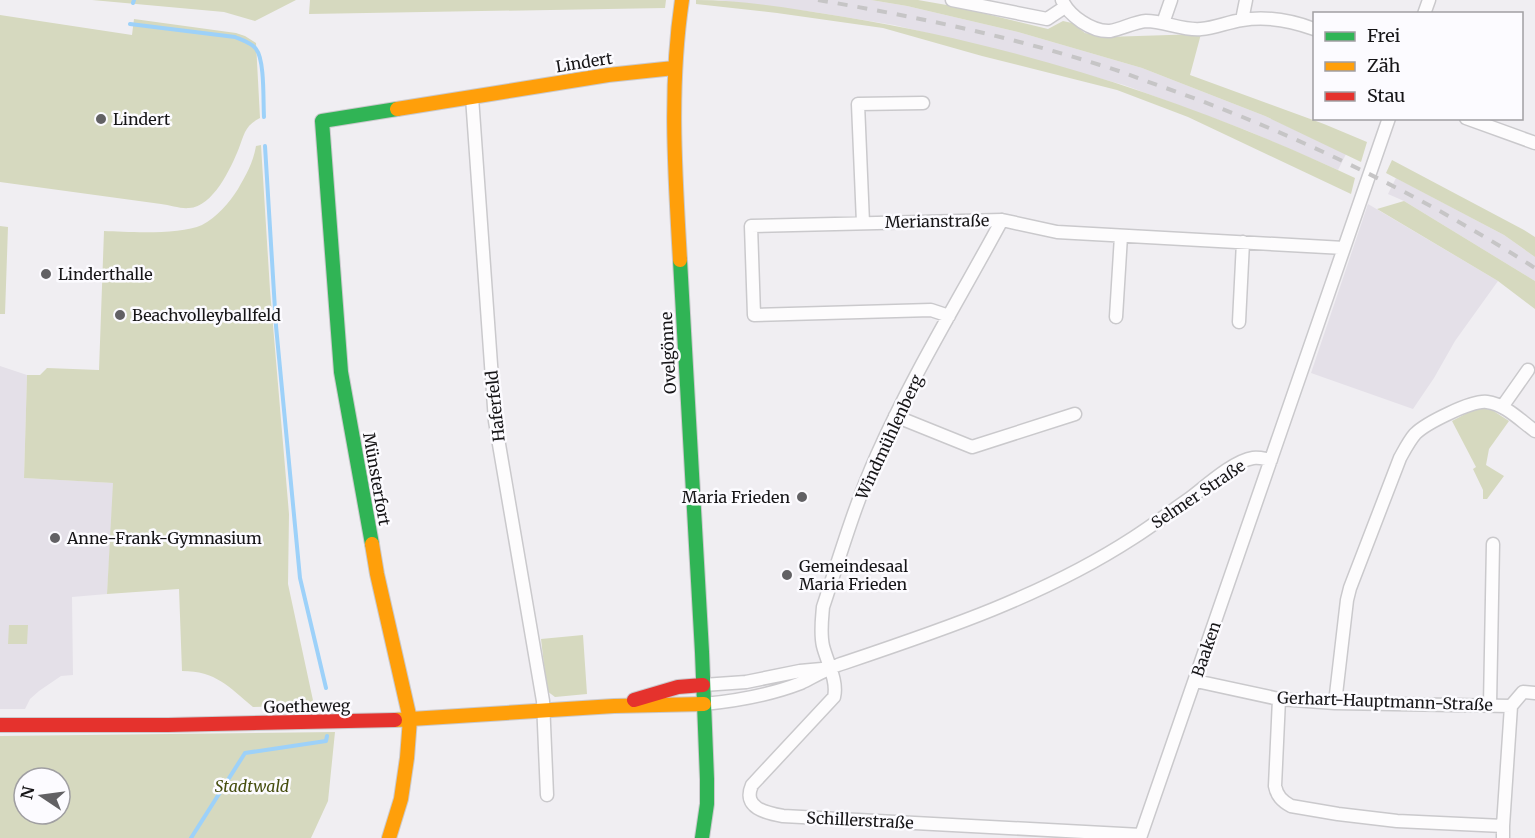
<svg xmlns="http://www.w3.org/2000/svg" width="1535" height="838" viewBox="0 0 1535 838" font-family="Merriweather,serif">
	<rect width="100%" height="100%" fill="#f0eef2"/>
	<path fill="#e4e0e8" d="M718 0H871L907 6 1018 32 1142 68 1265 116 1346 154 1338 170 1248 131 1124 85 997 50 894 25 814 12Z
		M1396 178 1504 235 1535 257V281L1404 201 1388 194Z
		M1368 204 1498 281 1455 341 1434 378 1413 409 1311 373Z
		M0 366 27 375 24 478 114 483 107 594 72 597 73 675 61 676 39 691 30 699 25 709H0Z"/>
	<path fill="#d6d9bf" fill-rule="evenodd" d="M92 0H296L255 21 224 12Z
		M310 0H666L665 8 309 14Z
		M696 0C745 0 797 9 845 17 1021 46 1194 102 1355 178L1351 194 1188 117 1117 90 982 56 883 28 777 13 696 4Z
		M871 0H918L958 7 1048 29 1063 21 1072 23 1085 33 1106 37 1201 34 1190 75 1324 124 1367 142 1361 162 1265 116 1142 68 1018 32 907 6Z
		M0 15 132 35 134 19 236 33 245 36 256 43 260 118C245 125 244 135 239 148 231 168 213 207 189 208 181 209 170 205 161 204L0 182Z
		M261 145 270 290 289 514 288 584 314 705 253 707C229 687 216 671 182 671L179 589 107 594 113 483 24 478 27 375H40L47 368 99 370 104 231C129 232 180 235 202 225 217 217 229 203 238 189 246 175 253 163 256 146Z
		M1392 160 1524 230 1535 237V257L1504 235 1386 173Z
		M1404 201 1535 281V309L1498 281 1377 209Z
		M0 226 8 227 5 314H0Z
		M1480 408 1492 410 1509 421 1489 449 1486 465 1504 476 1487 499H1483V490L1473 469 1476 467 1452 421 1471 411Z
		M9 625H28L27 644H8Z
		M583 635 587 694 555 697 547 691 541 639Z
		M335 732 328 801 311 838H0V736ZM24 778H60V814H24Z"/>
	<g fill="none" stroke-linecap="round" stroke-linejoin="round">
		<path stroke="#9dd1f9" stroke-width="4" d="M133 3 134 0
			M130 24 235 37C242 40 252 43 256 49 265 60 263 102 264 117
			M265 146 276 326 300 578 326 688
			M191 838 245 753 326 741 327 736"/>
		<g stroke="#cac9cc" stroke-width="15">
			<path id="street" d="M952 0 1047 19 1065 7
				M1062 0C1069 16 1092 32 1110 31 1122 29 1134 22 1146 21 1164 21 1184 31 1201 29 1215 28 1228 22 1242 20 1267 16 1290 20 1314 29
				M1424 14 1429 0
				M1242 20 1246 0
				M1163 23 1171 0
				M472 97 495 421 543 701 547 795
				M1466 118 1535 143
				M1002 220C960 298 913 374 877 455 855 504 840 556 823 607 822 619 820 633 823 646 827 662 838 681 834 697L752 785C742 808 766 813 783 816L1141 835
				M863 223 858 104 923 103
				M949 316 931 310 754 315 751 226 1002 220 1057 232 1344 248
				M1116 317 1121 236
				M1239 322 1243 242
				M1502 407 1528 370
				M895 416 972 447 1075 414
				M1196 681 1279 699 1335 703 1511 706 1523 692 1535 693
				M703 685 746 682 800 671 822 669
				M1279 699 1275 786C1277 796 1282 801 1291 806L1338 814 1397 821 1503 826 1511 706
				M1335 703 1347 600 1350 588 1400 458C1405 449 1409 441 1415 434 1426 423 1472 400 1487 402 1505 404 1521 421 1535 431
				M704 704C736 701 770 695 801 683 813 677 825 670 838 665 939 631 1042 597 1133 538 1152 526 1170 512 1189 499 1205 487 1233 461 1253 458 1259 457 1265 459 1271 460
				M1490 705 1493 544
				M1140 838 1389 118
				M1503 838V826"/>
		</g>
		<g stroke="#cac9cc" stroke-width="16">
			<path id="fast" d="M680 260 702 652 707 779V804L702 838
				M372 544 341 372 322 121 397 109"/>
		</g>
		<g stroke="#cac9cc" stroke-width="16">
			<path id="slow" d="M397 109 608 75 674 68
				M680 260C675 173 669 87 682 0
				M372 544 377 574 410 719 407 758 401 799 389 838
				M395 720 614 706 704 704"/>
		</g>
		<g stroke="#cac9cc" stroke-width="16">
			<path id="jam" d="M634 700 678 687 703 685
				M0 725H168L395 720"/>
		</g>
		<use href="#street" stroke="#fdfcfd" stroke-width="12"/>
		<use href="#fast" stroke="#30b455" stroke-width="14"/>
		<use href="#slow" stroke="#ff9f0a" stroke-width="14"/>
		<use href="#jam" stroke="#e5322d" stroke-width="14"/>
		<path stroke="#c6c5c6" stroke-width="4" stroke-dasharray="10 10" stroke-linecap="butt" d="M818 0C913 16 1008 36 1100 65 1121 71 1140 79 1160 86 1292 132 1418 193 1535 268"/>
	</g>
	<g fill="#626164" stroke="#fcfbff" stroke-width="2">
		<circle cx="101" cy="119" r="6"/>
		<circle cx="46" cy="274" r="6"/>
		<circle cx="120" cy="315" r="6"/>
		<circle cx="802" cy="497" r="6"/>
		<circle cx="55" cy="538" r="6"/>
		<circle cx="787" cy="575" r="6"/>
	</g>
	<g text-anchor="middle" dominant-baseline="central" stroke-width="5" stroke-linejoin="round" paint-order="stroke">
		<g font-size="16" fill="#161517" stroke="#fcfbff">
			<text transform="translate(584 62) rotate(-9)">Lindert</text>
			<text transform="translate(937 221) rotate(-1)">Merianstraße</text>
			<text transform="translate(668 353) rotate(-93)">Ovelgönne</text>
			<text transform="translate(495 406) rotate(-96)">Haferfeld</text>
			<text transform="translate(889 437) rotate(-65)">Windmühlenberg</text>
			<text transform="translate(377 479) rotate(80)">Münsterfort</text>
			<text transform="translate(1198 494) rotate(-34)">Selmer Straße</text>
			<text transform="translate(1206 649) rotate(-71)">Baaken</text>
			<text transform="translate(1385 701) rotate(2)">Gerhart-Hauptmann-Straße</text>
			<text transform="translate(307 706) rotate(-1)">Goetheweg</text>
			<text transform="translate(860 820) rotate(3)">Schillerstraße</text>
		</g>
		<g font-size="16" fill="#161517" stroke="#fcfbff" text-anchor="start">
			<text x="113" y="119">Lindert</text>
			<text x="58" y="274">Linderthalle</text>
			<text x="132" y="315">Beachvolleyballfeld</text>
			<text x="790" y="497" text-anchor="end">Maria Frieden</text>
			<text x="67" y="538">Anne-Frank-Gymnasium</text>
			<text x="799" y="566">Gemeindesaal<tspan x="799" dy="18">Maria Frieden</tspan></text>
		</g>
		<g font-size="16" font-style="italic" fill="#474f10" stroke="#fcfbff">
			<text x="252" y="786">Stadtwald</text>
		</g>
	</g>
	<rect x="1313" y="12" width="210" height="108" fill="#fcfbff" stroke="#a09fa2" stroke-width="1.5"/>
	<rect x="1325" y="32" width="30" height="9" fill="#30b455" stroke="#a09fa2" stroke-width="1.5"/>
	<text x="1367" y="42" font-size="18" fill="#161517">Frei</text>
	<rect x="1325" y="62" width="30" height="9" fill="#ff9f0a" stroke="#a09fa2" stroke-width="1.5"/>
	<text x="1367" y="72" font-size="18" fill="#161517">Zäh</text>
	<rect x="1325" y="92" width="30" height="9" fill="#e5322d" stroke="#a09fa2" stroke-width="1.5"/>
	<text x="1367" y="102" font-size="18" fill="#161517">Stau</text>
	<g transform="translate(42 796) rotate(283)"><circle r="28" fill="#fcfbff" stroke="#a09fa2" stroke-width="1.5"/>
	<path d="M0-4.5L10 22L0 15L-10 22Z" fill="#626164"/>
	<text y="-9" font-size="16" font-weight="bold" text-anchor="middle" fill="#161517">N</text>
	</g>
</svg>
